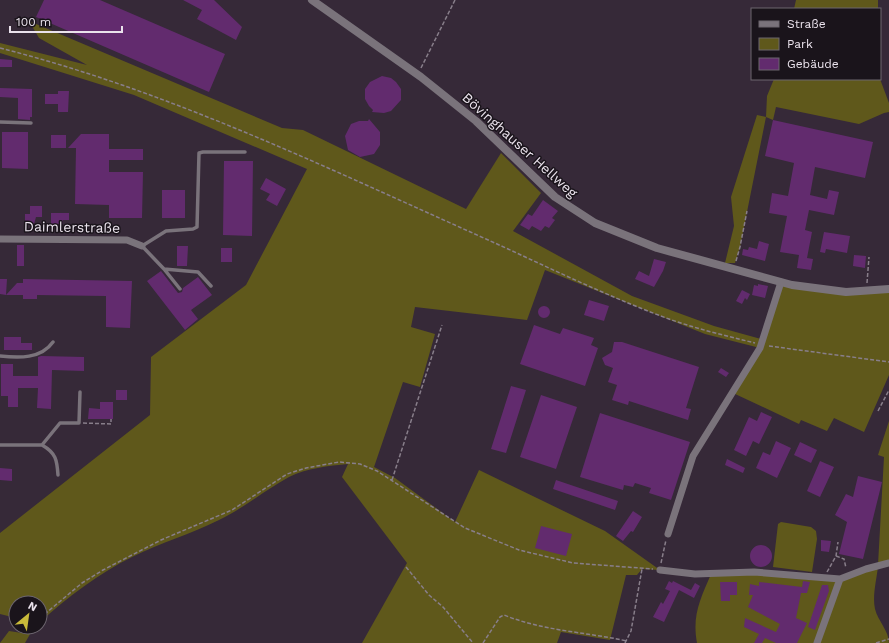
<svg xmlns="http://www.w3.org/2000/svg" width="889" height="643" viewBox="0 0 889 643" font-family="'Work Sans',sans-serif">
	<rect width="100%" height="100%" fill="#362938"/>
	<path fill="#5f581b" d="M796 0H878V9H794Z
		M29 21 282 128 303 130 466 209 501 153 541 193 513 231 632 296 714 326 761 339 782 282 813 290 889 291V375L864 432 834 418 827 431 801 420 799 424 733 393 760 348 705 334 545 270 527 320 415 307 411 327 435 334 420 387 403 382 374 467 395 478 455 522 479 470 605 531 660 570 642 569 637 575H626L610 640 561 632 557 643H362L407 563 342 477 348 464C329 466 306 468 289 477 265 490 244 508 219 520 191 534 160 543 132 557 98 574 69 596 40 622V603H16V618L0 614V533L150 415 151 357 246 285 307 169 134 95 0 53V43L87 65 39 38Z
		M774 79H880L889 103V112L884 113 859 124 776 107 773 120 766 117 740 247 735 263H725L734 226 731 197 757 115 766 117 767 96Z
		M889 421V563L878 566C877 578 872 596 875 609 878 621 889 631 889 643H697C692 615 700 600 711 574L723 573 840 579 878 565 884 457 878 455Z
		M781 522 811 527 816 531 817 539 812 572 773 567 778 524Z
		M27 627H34L25 643H0L9 631 22 633Z"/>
	<path fill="#622b6e" d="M44 0H100L225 54 209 92 36 17Z
		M183 0H214L242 27 236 40 197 19 202 10Z
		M0 59 12 60V67H0Z
		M382 76 391 78 396 82 401 89V100L391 111 384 113 372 112 373 110 369 106 365 99V89L370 82Z
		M0 88 32 89V117H30V120L18 119V98L0 97Z
		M58 91H69L68 112H58V104H45V94H58Z
		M369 119 380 132V145L374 154 360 157 348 150 345 136 351 124 359 121H368Z
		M773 120 873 142 865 178 815 167 810 195 827 199 829 190 839 192 834 215 809 210 805 230 812 232 807 258 813 259 811 270 797 268 799 255 780 252 787 216 769 213 772 193 788 196 794 163 765 156Z
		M2 132H28V169L2 168Z
		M81 134H109V149H143V160H109V172H143L142 218H109V205L75 204 76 148H68Z
		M51 135H66V148H51Z
		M224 161H253L252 236 223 235Z
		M266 178 286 189 277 206 266 200 270 194 260 189Z
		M162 190H185V218H162Z
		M543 200 558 211 552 218 555 220 549 228 545 226 541 231 532 226 529 230 520 225 528 214 532 216Z
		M30 206H42V217H36L34 224H25V214H30Z
		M51 213H69V220H63V224H51Z
		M824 232 850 236 847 253 826 249 825 253 820 252Z
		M759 241 769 244 765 261 742 255 743 249 748 250 749 247 757 249Z
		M17 245H24V266H17Z
		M177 246H188L187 266H177Z
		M221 248H232V262H221Z
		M854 255 866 256 865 268 853 266Z
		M654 259 666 262 663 271 654 287 635 279 639 271 649 276Z
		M161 271 178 293 182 292 183 288 198 277 212 295 191 310 198 319 185 330 147 281Z
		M0 279H7L6 295 0 294Z
		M23 279 132 281 130 328 106 327V296L37 295V299H23V295H6L17 283H23Z
		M758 284 768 286 765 298 752 295 754 285 758 286Z
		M742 290 750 294 747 300 745 298 742 304 736 301Z
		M589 300 609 306 604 321 584 315Z
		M538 312a6 6 0 1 1 12 0a6 6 0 1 1-12 0Z
		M534 325 560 334 563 328 594 338 591 345 598 348 585 386 520 364Z
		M4 337H21V343H32V350H4Z
		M614 342H622L699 367 686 408 691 409 688 420 629 401 628 405 612 400 617 385 608 382 613 368 605 365 602 358 612 352Z
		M41 356 84 357V371L52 370 51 409 37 408 38 388H18V407H8V396H1V364H13V376H38V357Z
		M721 368 729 373 726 377 718 372Z
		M511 386 526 390 506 453 491 449Z
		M116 390H127V400H116Z
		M541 395 577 407 556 469 520 457Z
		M100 402H113V419H88L89 408 100 409Z
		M761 412 772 417 759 444 753 441 746 456 734 450 749 417 757 421Z
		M600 413 690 442 671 500 649 493 651 488 635 483 633 487 624 485 623 490 580 477Z
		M776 441 791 448 777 478 756 468 763 452 770 455Z
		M800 442 817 450 811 463 794 455Z
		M727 459 745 468 743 473 725 465Z
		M820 461 834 467 820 497 807 491Z
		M0 468 12 469V481L0 480Z
		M858 476 882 482 863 559 839 554 847 522 835 515 846 494 853 497Z
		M556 480 618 501 615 510 553 489Z
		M633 511 642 517 633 532 631 531 623 541 616 536Z
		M541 526 572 534 566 556 535 548Z
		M821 540 831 541 829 552 821 551Z
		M750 556a11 11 0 1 1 22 0a11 11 0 1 1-22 0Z
		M669 581 672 583 673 581 691 590 695 583 700 586 694 598 679 590 664 622 653 617 661 602 663 604 670 591 665 589Z
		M803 581 810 582 807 593H801L796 618 807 623 797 643H776L765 638 762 643H754L759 634 744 627 745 618 776 632 780 624 748 607 753 595H749L750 584 759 586V582L802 587Z
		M720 582H737V595H730V601H721Z
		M822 585H828L829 591 815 630 808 627Z"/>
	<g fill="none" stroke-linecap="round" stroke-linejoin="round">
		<path stroke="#887e8a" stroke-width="1.5" stroke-dasharray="4 2" stroke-linecap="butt" d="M0 48C169 91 327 168 486 239 546 266 606 296 669 319 697 329 727 336 755 343
			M421 68 455 0
			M736 261 740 247 747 211
			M867 283 869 257
			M769 346 889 362
			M878 411 889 390
			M83 423 111 424V419
			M392 480 442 325
			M836 556 844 559 846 568
			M661 563 666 540
			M406 567 429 595 443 607 473 643
			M827 572 836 556 838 542
			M40 618 82 583 103 570 161 540 232 510 287 474 306 468 339 462 360 464 377 471 465 528 519 550 573 563 653 569
			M28 629 30 627
			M483 643 500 617 504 615C543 631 586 632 627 641
			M625 643 631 631 642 569
			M876 643 889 639"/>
		<path stroke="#7a737b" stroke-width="3.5" d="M0 122 31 123
			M164 269 180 289
			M211 286 198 272 164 269 142 246 166 231 193 229 197 227 199 153 203 152H245
			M0 356C19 358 41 359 53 342
			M0 445H42L60 423H79L80 392
			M42 445C56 453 57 460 58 475"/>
		<path stroke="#7a737b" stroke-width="7" d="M0 239 127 240 142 246
			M668 534 693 456 760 348 781 282
			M660 570 695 574 754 572 840 579 866 569 889 563
			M817 643 840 579"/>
		<path stroke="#7a737b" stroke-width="8" d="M312 0 421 77 476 121 555 197 595 223 657 248 792 285 846 292 889 289"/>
	</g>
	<g text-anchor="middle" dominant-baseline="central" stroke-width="3" stroke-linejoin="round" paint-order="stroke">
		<g font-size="14" fill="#eae2ec" stroke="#1a141b">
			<text transform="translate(520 145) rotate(42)">Bövinghauser Hellweg</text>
			<text transform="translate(72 227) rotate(1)">Daimlerstraße</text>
		</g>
	</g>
	<rect x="751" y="8" width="130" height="72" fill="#1a141b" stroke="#6d666f"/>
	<rect x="759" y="21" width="20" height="6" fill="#7a737b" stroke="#6d666f"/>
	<text x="787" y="28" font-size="12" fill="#eae2ec">Straße</text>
	<rect x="759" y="38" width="20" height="12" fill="#5f581b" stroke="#6d666f"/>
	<text x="787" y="48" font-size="12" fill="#eae2ec">Park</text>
	<rect x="759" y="58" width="20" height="12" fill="#622b6e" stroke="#6d666f"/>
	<text x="787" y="68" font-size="12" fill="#eae2ec">Gebäude</text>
	<g transform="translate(28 615) rotate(29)"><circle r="19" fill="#1a141b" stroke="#6d666f"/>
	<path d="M0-3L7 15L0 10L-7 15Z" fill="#c9ba3a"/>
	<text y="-6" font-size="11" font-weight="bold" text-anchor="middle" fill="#eae2ec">N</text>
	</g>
	<path d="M10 26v6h112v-6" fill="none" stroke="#eae2ec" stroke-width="2"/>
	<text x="16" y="26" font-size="12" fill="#eae2ec" stroke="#1a141b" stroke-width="3" paint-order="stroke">100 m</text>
</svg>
